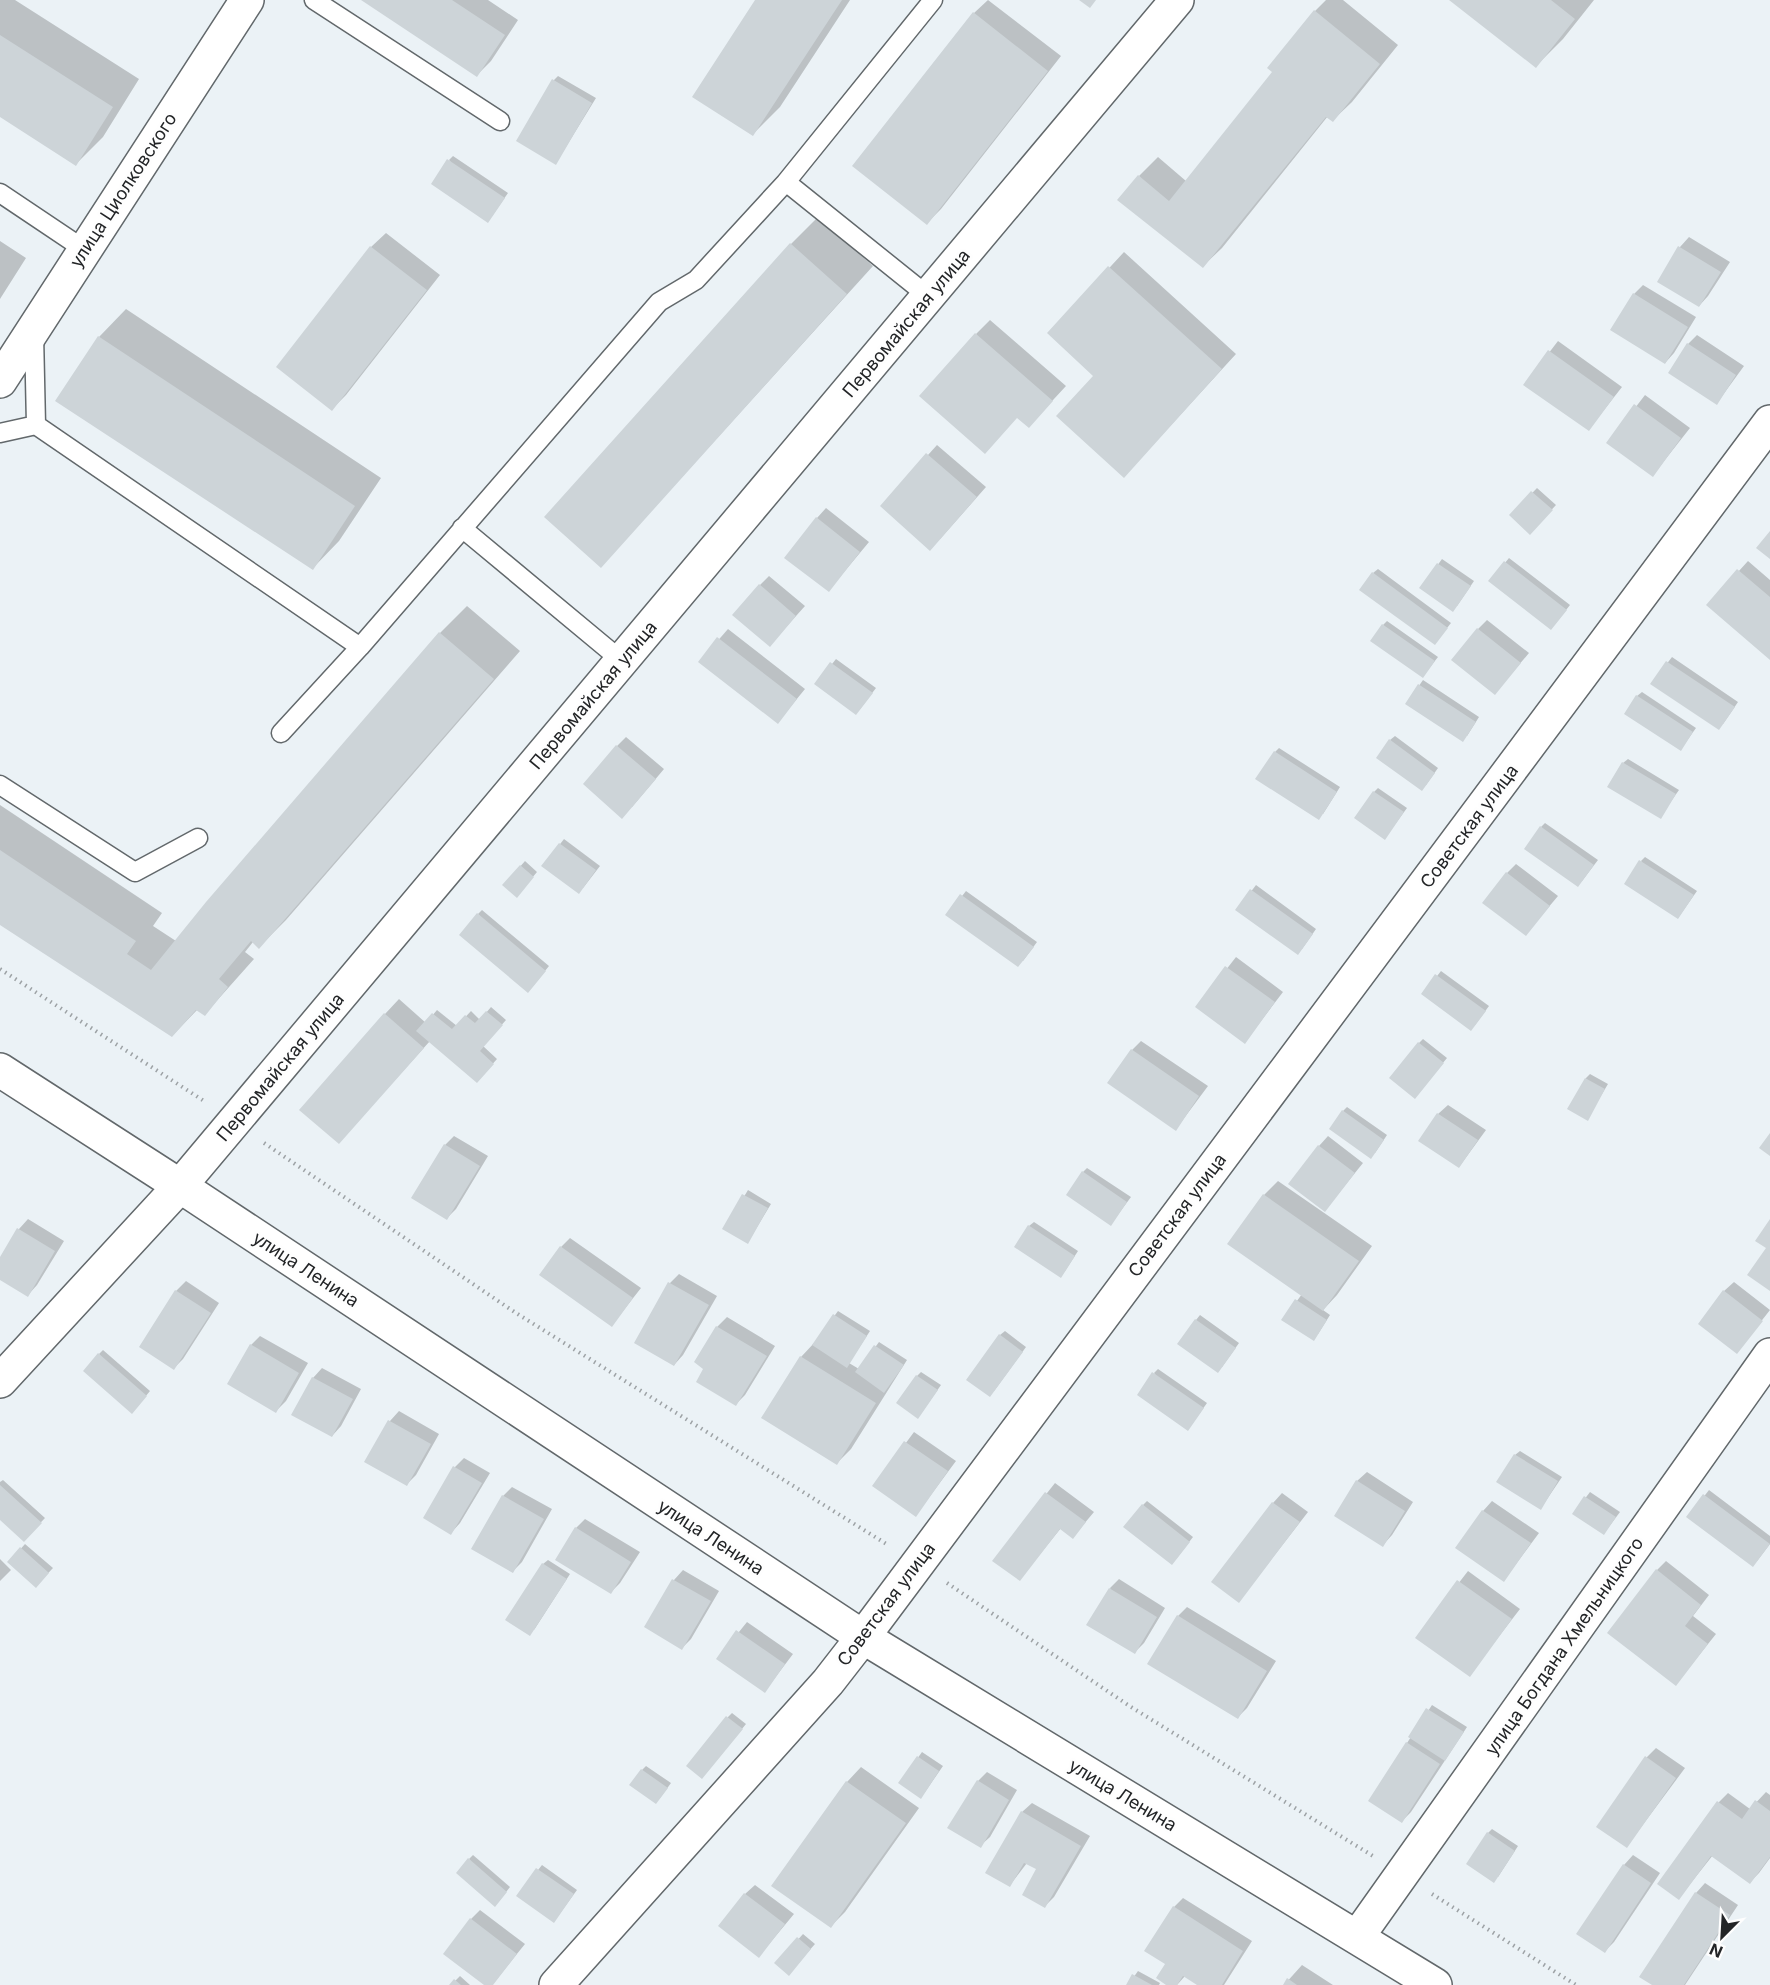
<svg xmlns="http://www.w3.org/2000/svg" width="1770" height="1985" viewBox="0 0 1770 1985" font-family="Inter,sans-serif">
	<rect width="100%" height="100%" fill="#ebf2f6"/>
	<path fill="#0003" d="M0 0H15L139 79 103 137 76 164 0 116Z
		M364 0H488L518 20 491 61 477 75Z
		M757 0H850L780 107 753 134Z
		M988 0 1061 56 941 209 927 223 974 13Z
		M1326 0H1343L1398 45 1352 102 1333 120 1328 116 1222 248 1203 266 1139 176 1158 157 1186 181 1274 72 1315 11Z
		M1452 0H1594L1563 39 1536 66Z
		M558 76 596 98 556 163 554 80Z
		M453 156 508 193 492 216 449 160Z
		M818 217 873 266 601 566 791 244Z
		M386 233 440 275 346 395 332 409 371 247Z
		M1689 237 1730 262 1708 296 1699 306 1659 281 1680 247Z
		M0 241 26 258 0 299Z
		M1124 252 1236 354 1138 461 1095 376 1049 333Z
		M1643 285 1696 317 1674 353 1665 363 1634 294Z
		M126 309 381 478 339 541 312 569 99 337Z
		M990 320 1066 386 1029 426 1018 416 976 334Z
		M1697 335 1744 366 1717 403 1688 344Z
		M1558 341 1622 387 1589 429 1525 384Z
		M1645 395 1690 428 1653 475 1608 443Z
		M937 445 986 487 940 539 882 506Z
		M1537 488 1556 505 1530 533 1511 515Z
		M826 508 869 542 829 590 817 518Z
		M1509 558 1570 605 1555 624 1490 581Z
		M1442 559 1474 581 1457 606 1421 588Z
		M1748 561 1770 580V657L1708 605Z
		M1378 569 1451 623 1435 643 1373 573Z
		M769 576 805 606 770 645 760 585Z
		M467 606 520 651 286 920 259 947 253 942 245 952 254 959 205 1014 198 1009 172 1036 0 922V805L162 913 153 926 176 941 440 633Z
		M1487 620 1529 653 1495 693 1478 629Z
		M1387 621 1438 657 1427 671 1383 625Z
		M728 629 805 689 778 722 700 661Z
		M1672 657 1738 702 1723 724 1652 683Z
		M836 659 876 688 860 709 816 684Z
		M1423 680 1479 717 1467 736 1407 703Z
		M1642 692 1696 728 1681 749 1637 696Z
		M1395 736 1438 768 1426 785 1390 740Z
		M626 737 664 769 632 807 617 746Z
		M1279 748 1340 787 1323 814 1275 752Z
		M1628 759 1679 790 1660 817 1623 763Z
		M1378 788 1407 808 1385 838 1374 792Z
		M1545 823 1598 860 1582 881 1541 827Z
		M564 839 600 866 583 888 543 866Z
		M1645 857 1697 891 1678 918 1641 861Z
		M525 861 537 872 521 891 504 885Z
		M1516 864 1558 896 1526 934 1507 873Z
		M1256 885 1316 929 1302 949 1237 910Z
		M966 891 1037 942 1023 961 947 915Z
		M482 910 549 966 532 987 478 914Z
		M1236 957 1283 992 1245 1042 1197 1007Z
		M1441 971 1489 1006 1475 1025 1423 994Z
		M399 999 426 1023 437 1010 457 1026 471 1011 480 1020 491 1007 506 1020 483 1046 497 1059 481 1077 430 1041 339 1142 385 1014Z
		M1423 1039 1447 1058 1419 1092V1043Z
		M1141 1041 1208 1086 1176 1129 1132 1050Z
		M1590 1074 1608 1084 1587 1119 1586 1078Z
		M1448 1105 1486 1130 1459 1167 1438 1114Z
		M1347 1107 1387 1135 1375 1153 1343 1111Z
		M454 1136 488 1156 456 1209 447 1218 445 1145Z
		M1328 1136 1363 1163 1325 1210 1319 1146Z
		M1087 1168 1131 1197 1111 1224 1083 1172Z
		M1278 1181 1372 1246 1337 1295 1323 1310 1330 1315 1318 1334 1283 1320 1302 1294 1264 1195Z
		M748 1190 771 1204 748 1242 725 1228Z
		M28 1219 64 1241 37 1285 28 1295 0 1278V1260L19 1229Z
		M1034 1222 1078 1251 1065 1271 1029 1226Z
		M570 1238 641 1288 612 1325 561 1247Z
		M679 1274 717 1296 683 1355 674 1365 670 1283Z
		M186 1281 219 1303 183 1359 174 1368 141 1347 176 1291Z
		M1734 1282 1770 1310 1737 1352 1724 1291Z
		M838 1311 870 1331 849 1363 859 1369 879 1342 907 1360 851 1449 837 1463 801 1357 815 1342Z
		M1200 1315 1239 1343 1222 1367 1196 1320Z
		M727 1317 775 1346 745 1395 736 1404 705 1368 717 1327Z
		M1005 1331 1026 1347 994 1391 1000 1335Z
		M260 1336 308 1363 286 1401 276 1411 251 1345Z
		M103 1350 150 1391 136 1408 99 1354Z
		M322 1368 361 1389 341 1426 332 1436 313 1378Z
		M1158 1369 1207 1403 1192 1424 1154 1373Z
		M921 1372 941 1385 922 1412 917 1376Z
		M399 1411 439 1434 416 1475 407 1484 366 1462 390 1421Z
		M914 1432 956 1461 916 1515 874 1486Z
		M1520 1451 1562 1477 1541 1508 1515 1455Z
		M464 1458 490 1473 460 1523 451 1533 425 1517 455 1467Z
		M1367 1472 1413 1502 1392 1535 1383 1545 1357 1481Z
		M3 1480 45 1518 24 1540 0 1518V1482Z
		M1055 1483 1094 1512 1073 1537 1061 1528 1020 1579 994 1560Z
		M512 1487 552 1509 522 1562 513 1571 503 1496Z
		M1709 1490 1770 1536V1544L1757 1561 1688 1517Z
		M1590 1492 1620 1512 1608 1528 1574 1513Z
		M1282 1493 1308 1512 1239 1601 1273 1503Z
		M1147 1501 1193 1537 1176 1559 1143 1505Z
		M1492 1501 1539 1533 1504 1580 1483 1511Z
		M585 1519 640 1552 620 1583 611 1592 576 1528Z
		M25 1544 53 1568 36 1586 9 1562Z
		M0 1559 11 1570 0 1581Z
		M548 1560 570 1574 534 1630 543 1564Z
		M1666 1561 1709 1595 1693 1616 1716 1634 1676 1684 1657 1570Z
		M683 1570 719 1591 691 1639 682 1648 646 1627 674 1580Z
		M1468 1571 1520 1609 1469 1675 1417 1637Z
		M1119 1579 1165 1608 1144 1643 1135 1652 1110 1588Z
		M1187 1607 1276 1661 1247 1708 1238 1717 1178 1616Z
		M747 1622 793 1654 765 1691 718 1658Z
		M1432 1705 1467 1727 1411 1812 1402 1821 1407 1743Z
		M732 1713 746 1724 706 1773 728 1717Z
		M1656 1748 1685 1768 1627 1846 1647 1757Z
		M922 1752 943 1766 925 1792 900 1783Z
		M646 1766 671 1783 660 1798 642 1770Z
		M861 1767 919 1808 845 1912 831 1926 773 1885 847 1782Z
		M987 1772 1017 1790 990 1837 980 1846 978 1781Z
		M1766 1792 1770 1795V1858L1759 1873 1750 1882 1713 1855 1679 1898 1719 1802 1728 1793 1750 1809Z
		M1032 1803 1090 1836 1054 1897 1045 1906 1038 1869 1027 1863 1010 1885 1022 1812Z
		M1492 1829 1518 1846 1498 1877 1488 1833Z
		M473 1855 510 1887 499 1901 469 1859Z
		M1633 1855 1660 1873 1614 1942 1605 1951 1624 1865Z
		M542 1865 577 1890 558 1916 518 1895Z
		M1705 1883 1738 1905 1685 1985H1654L1696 1893Z
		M755 1885 794 1914 759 1956 745 1894Z
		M1183 1898 1252 1941 1224 1985H1200L1185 1976 1177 1985H1169L1167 1963 1174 1907Z
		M480 1910 525 1944 492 1985H487L471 1919Z
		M803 1934 815 1944 793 1969 777 1963Z
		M1302 1965 1333 1985H1284Z
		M1138 1971 1160 1983 1159 1985H1128Z
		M460 1976 470 1985H451Z"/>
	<path fill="#cdd4d8" d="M361 0H452L505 35 477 77Z
		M755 0H842L753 136 692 97Z
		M1079 0H1096L1090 8Z
		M1449 0H1551L1575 19 1536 68Z
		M1314 10 1380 64 1333 122 1326 117 1203 268 1117 200 1138 175 1169 201 1272 72 1267 68Z
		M973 12 1048 71 927 225 852 166Z
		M0 35 113 107 76 166 0 117Z
		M552 79 592 103 556 165 516 141Z
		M447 159 505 198 488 223 431 184Z
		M790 243 847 294 601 568 544 517Z
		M370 246 427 290 332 411 276 367Z
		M1678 246 1721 272 1699 307 1657 282Z
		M1108 266 1222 369 1124 478 1056 416 1093 376 1047 333Z
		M1633 293 1688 327 1665 364 1610 330Z
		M975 333 1053 401 1029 428 1017 418 985 454 919 396Z
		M98 336 355 506 313 570 55 401Z
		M1687 343 1736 375 1717 405 1668 373Z
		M1548 350 1614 397 1589 431 1523 385Z
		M1634 404 1681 438 1653 477 1606 443Z
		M926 453 977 497 930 551 880 506Z
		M1531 491 1553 510 1530 535 1509 515Z
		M816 517 860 552 829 592 784 558Z
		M1770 531V559L1756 548Z
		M1504 561 1567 610 1551 630 1488 581Z
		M1437 563 1471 586 1453 612 1419 588Z
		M1737 569 1770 597V660L1706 605Z
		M1372 572 1448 628 1435 645 1359 590Z
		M759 584 796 616 770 647 732 615Z
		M1382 624 1435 661 1423 678 1370 641Z
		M1477 628 1521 663 1495 695 1451 660Z
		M439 632 494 679 259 949 251 941 219 979 228 987 205 1016 196 1010 172 1037 0 925V850L136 941 127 954 151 970 206 902Z
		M717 637 797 699 778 724 698 662Z
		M1666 661 1735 707 1719 730 1650 684Z
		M830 662 873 693 856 715 814 684Z
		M1418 684 1476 722 1463 742 1405 704Z
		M1636 695 1693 732 1681 751 1624 714Z
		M1389 739 1435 773 1422 791 1376 758Z
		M616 745 656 779 622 819 583 784Z
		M1274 751 1337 792 1319 820 1255 779Z
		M1622 762 1676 794 1661 819 1607 787Z
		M1373 791 1404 812 1385 840 1354 818Z
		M1540 826 1594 865 1578 887 1524 849Z
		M559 843 596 870 579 894 541 866Z
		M1639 860 1694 895 1678 919 1624 884Z
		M520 865 534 877 517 898 502 885Z
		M1506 872 1550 906 1526 936 1482 903Z
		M1250 889 1313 934 1298 955 1235 910Z
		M960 894 1034 947 1018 967 945 915Z
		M477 913 546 971 528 993 459 935Z
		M1225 966 1275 1002 1245 1044 1195 1007Z
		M1435 974 1486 1011 1471 1031 1421 994Z
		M486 1011 503 1025 480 1051 494 1064 477 1083 416 1031 432 1013 452 1029 465 1015 475 1023Z
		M384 1013 424 1048 339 1144 299 1110Z
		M1418 1042 1444 1063 1415 1099 1389 1078Z
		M1131 1049 1199 1096 1176 1131 1107 1083Z
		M1585 1078 1605 1089 1588 1121 1567 1109Z
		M1342 1110 1384 1140 1371 1159 1329 1129Z
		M1437 1113 1478 1140 1459 1168 1418 1141Z
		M1770 1133V1156L1759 1148Z
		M444 1144 480 1166 447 1220 411 1198Z
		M1318 1145 1355 1173 1325 1212 1288 1184Z
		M1082 1171 1127 1202 1111 1226 1066 1195Z
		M742 1194 768 1208 748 1244 722 1229Z
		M1263 1194 1359 1261 1323 1311 1227 1244Z
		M1770 1219V1291L1747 1275 1766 1248 1755 1241Z
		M1028 1225 1075 1256 1061 1278 1014 1247Z
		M17 1228 55 1251 28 1297 0 1280V1257Z
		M560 1246 633 1298 612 1327 539 1275Z
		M668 1282 709 1305 674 1366 634 1343Z
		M175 1290 211 1313 174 1370 139 1347Z
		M1723 1290 1763 1321 1737 1354 1698 1324Z
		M1295 1299 1327 1320 1314 1341 1281 1320Z
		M833 1314 867 1336 847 1368 812 1345Z
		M1195 1319 1236 1348 1218 1373 1177 1344Z
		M716 1326 767 1356 736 1406 696 1382 703 1369 694 1362Z
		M999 1334 1023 1352 990 1397 966 1380Z
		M250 1344 299 1373 276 1413 227 1384Z
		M874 1345 904 1365 884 1393 855 1372Z
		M98 1353 147 1396 132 1414 83 1371Z
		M800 1356 876 1403 837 1465 761 1418Z
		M1152 1372 1204 1408 1188 1431 1137 1395Z
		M916 1375 938 1390 918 1419 896 1403Z
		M312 1377 353 1399 332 1437 291 1415Z
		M388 1420 431 1444 407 1486 364 1462Z
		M904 1441 948 1471 916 1517 872 1486Z
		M1514 1454 1558 1481 1541 1510 1496 1482Z
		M453 1466 482 1483 451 1535 423 1518Z
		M1356 1480 1405 1511 1383 1547 1334 1516Z
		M0 1485 42 1523 24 1542 0 1520Z
		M1045 1492 1086 1522 1073 1539 1060 1529 1020 1581 992 1561Z
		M1703 1494 1770 1544 1753 1567 1686 1517Z
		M502 1495 544 1519 513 1573 471 1549Z
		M1584 1496 1616 1517 1604 1535 1572 1514Z
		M1272 1502 1300 1522 1239 1603 1211 1582Z
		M1142 1504 1190 1542 1172 1565 1123 1527Z
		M1482 1510 1531 1543 1504 1582 1455 1548Z
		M575 1527 631 1562 611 1594 555 1560Z
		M20 1547 49 1573 36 1588 7 1562Z
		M542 1563 567 1579 530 1636 505 1620Z
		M1656 1569 1701 1605 1685 1626 1708 1644 1676 1686 1607 1633Z
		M672 1579 711 1601 682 1650 644 1627Z
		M1457 1580 1512 1619 1470 1677 1415 1638Z
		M1109 1588 1157 1617 1135 1654 1086 1625Z
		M1177 1615 1267 1671 1238 1719 1147 1664Z
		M736 1630 785 1664 765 1693 716 1659Z
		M1426 1708 1464 1732 1445 1761 1408 1737Z
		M726 1716 743 1729 702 1779 686 1766Z
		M1406 1742 1440 1764 1402 1823 1368 1801Z
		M917 1756 939 1771 921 1799 898 1783Z
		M1645 1756 1676 1778 1627 1848 1596 1827Z
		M641 1769 668 1788 656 1804 629 1785Z
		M977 1780 1009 1800 981 1848 947 1828Z
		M846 1781 906 1823 831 1928 771 1886Z
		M1755 1800 1770 1811V1857L1750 1884 1711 1856 1679 1900 1657 1884 1717 1801 1742 1819Z
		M1021 1811 1081 1846 1045 1908 1022 1895 1036 1869 1024 1863 1010 1887 985 1873Z
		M1487 1832 1515 1851 1494 1883 1466 1864Z
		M468 1858 507 1892 495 1907 456 1873Z
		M1623 1864 1651 1883 1605 1953 1576 1934Z
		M536 1868 574 1894 554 1923 516 1896Z
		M1695 1892 1730 1915 1684 1985H1652L1639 1977Z
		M744 1893 785 1924 759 1958 718 1926Z
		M1173 1906 1243 1951 1222 1985H1197L1183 1976 1177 1985H1166L1156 1978 1165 1964 1144 1951Z
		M470 1918 517 1954 493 1985H484L443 1954Z
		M797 1937 811 1949 789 1976 774 1963Z
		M1132 1974 1152 1985H1126Z
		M1287 1978 1297 1985H1283Z
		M454 1979 461 1985H449Z"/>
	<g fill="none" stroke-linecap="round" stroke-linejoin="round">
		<g stroke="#62686b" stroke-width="21">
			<path id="service" d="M314 0 500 121
				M0 193 85 250
				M928 296 786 182 933 0
				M34 334 36 425
				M0 433 36 425 360 647 281 733
				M462 528 622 661
				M360 647 659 302 696 280 786 182
				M0 785 135 872 198 838"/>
		</g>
		<g stroke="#62686b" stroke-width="36">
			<path id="minor" d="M0 381 247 0
				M0 1070 180 1186
				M0 1381 180 1186 1177 0
				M863 1637 1770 422
				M1358 1936 1770 1355"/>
		</g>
		<g stroke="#62686b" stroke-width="36">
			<path id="tertiary" d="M180 1186 863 1637 1435 1985
				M556 1985 828 1682 863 1637"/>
		</g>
		<path stroke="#9da2a5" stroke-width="4" stroke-dasharray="1.5 4.5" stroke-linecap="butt" d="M0 969 204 1101
			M264 1143 516 1313 888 1545
			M947 1583 1131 1707 1373 1856
			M1432 1894 1576 1985"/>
		<use href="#service" stroke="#fff" stroke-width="18"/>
		<use href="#minor" stroke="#fff" stroke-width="33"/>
		<use href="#tertiary" stroke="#fff" stroke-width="33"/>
	</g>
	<g text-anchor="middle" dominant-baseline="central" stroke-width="6" stroke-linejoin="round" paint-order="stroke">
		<g font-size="18" fill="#232527" stroke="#fefefe">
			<text transform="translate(123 190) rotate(-57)">улица Циолковского</text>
			<text transform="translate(906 323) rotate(-50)">Первомайская улица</text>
			<text transform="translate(593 695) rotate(-50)">Первомайская улица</text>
			<text transform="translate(1469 826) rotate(-53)">Советская улица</text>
			<text transform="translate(280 1067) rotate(-50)">Первомайская улица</text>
			<text transform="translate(1177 1215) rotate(-53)">Советская улица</text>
			<text transform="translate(306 1269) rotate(33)">улица Ленина</text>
			<text transform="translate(711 1537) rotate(33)">улица Ленина</text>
			<text transform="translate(886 1604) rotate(-53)">Советская улица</text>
			<text transform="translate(1564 1646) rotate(-55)">улица Богдана Хмельницкого</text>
			<text transform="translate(1123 1795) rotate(31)">улица Ленина</text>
		</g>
	</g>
	<g transform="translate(1722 1937) rotate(204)" stroke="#fefefe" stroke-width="4.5" paint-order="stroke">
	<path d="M0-4.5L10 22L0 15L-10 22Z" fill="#232527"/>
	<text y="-9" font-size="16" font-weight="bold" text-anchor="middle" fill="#232527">N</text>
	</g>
</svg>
